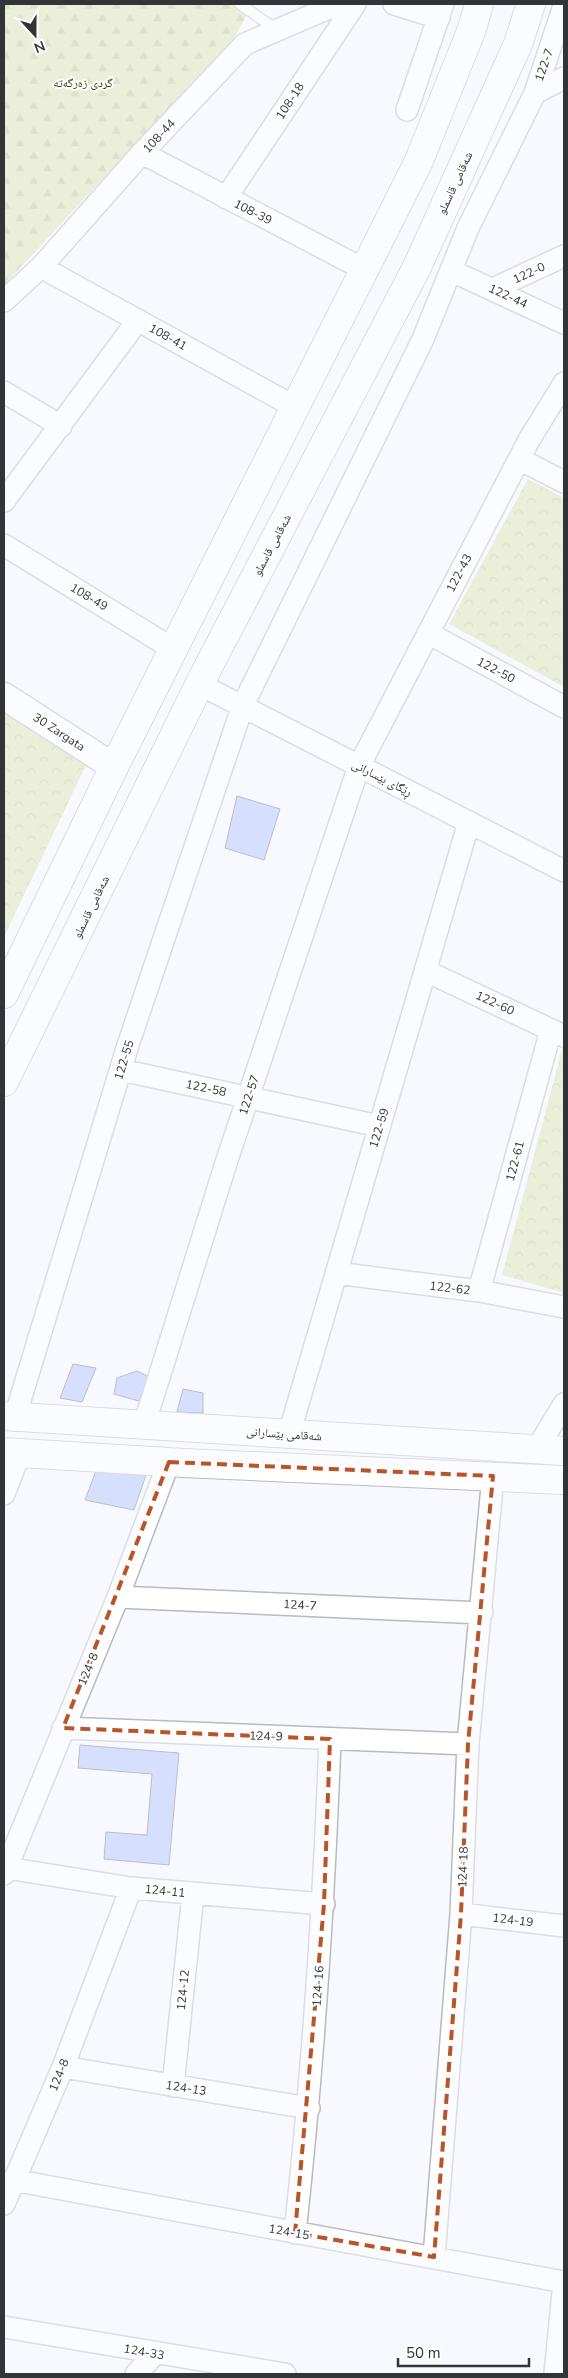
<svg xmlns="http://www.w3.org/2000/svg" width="568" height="2378" viewBox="0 0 568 2378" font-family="'Nunito Sans','Noto Naskh Arabic',sans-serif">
	<defs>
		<pattern id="forest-firs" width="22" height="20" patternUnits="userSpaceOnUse" patternTransform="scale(1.25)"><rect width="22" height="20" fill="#dbe0aa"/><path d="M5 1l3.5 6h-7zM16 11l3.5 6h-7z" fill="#bcc193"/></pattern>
		<pattern id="park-crowns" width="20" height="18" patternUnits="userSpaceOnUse" patternTransform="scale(1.25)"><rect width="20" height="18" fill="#dbe0aa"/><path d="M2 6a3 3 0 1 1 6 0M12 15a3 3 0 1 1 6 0" fill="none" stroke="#bcc193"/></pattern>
	</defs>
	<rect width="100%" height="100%" fill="#f7f9ff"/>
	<path fill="url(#forest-firs)" d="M4 4H253L234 38 4 285Z"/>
	<path fill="url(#park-crowns)" d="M528 479 564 498V687L449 624Z
		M4 708 89 759 4 937Z
		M563 1046H564V1293L502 1275Z"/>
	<path fill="#b0bffc" stroke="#74767d" d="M237 796 280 809 264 860 225 848Z
		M73 1364 96 1368 82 1402 60 1398Z
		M137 1371 149 1377 139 1401 114 1394 117 1378Z
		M183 1389 203 1393V1413L177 1412Z
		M96 1471 146 1475 134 1510 85 1500Z
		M80 1745 179 1753 169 1865 104 1859 106 1832 147 1835 152 1774 78 1768Z"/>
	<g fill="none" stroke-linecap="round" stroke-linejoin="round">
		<g stroke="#b8bac1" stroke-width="12">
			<path id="service" d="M240 4 277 30"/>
		</g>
		<g stroke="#b8bac1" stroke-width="24">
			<path id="minor" d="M394 4 439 18
				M535 93 564 78
				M407 110 443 4
				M142 153 365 270
				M226 198 355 4
				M41 267 295 407
				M452 271 564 323
				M493 289 564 256
				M4 301 41 267 142 153 245 44 338 4
				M4 392 61 426
				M519 459 564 482
				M4 501 138 320
				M4 545 173 649
				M428 633 564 707
				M199 684 564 871
				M426 971 564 1036
				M121 1070 379 1126
				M336 1273 479 1291 564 1307
				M479 1291 551 1030
				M15 1417 128 1045 243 705 423 339 468 228 535 93 564 6
				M144 1425 226 1163 359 766 529 440 564 383
				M289 1434 469 822
				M537 1449 564 1404
				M4 1494 20 1453
				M118 1597 482 1613
				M63 1728 468 1744
				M7 1868 131 1888 324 1904
				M4 1874 118 1597 169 1462
				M461 1914 564 1926
				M63 2067 309 2108
				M173 2086 193 1894
				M13 2180 564 2282
				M4 2204 63 2067 131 1888
				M295 2233C313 2069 324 1904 330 1739
				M434 2257 461 1914 468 1744 493 1476
				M4 2327 285 2374
				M136 2374 155 2354
				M555 2374 564 2282"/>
		</g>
		<g stroke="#b8bac1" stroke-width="29">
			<path id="tertiary" d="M4 696 114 767"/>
		</g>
		<g stroke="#b8bac1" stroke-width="30">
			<path id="secondary" d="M4 1416 564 1451
				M4 1452 184 1463 564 1480"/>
		</g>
		<g stroke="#b8bac1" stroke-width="30">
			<path id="primary" d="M4 994 114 767 418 163 472 29 479 4
				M4 1082 203 677 417 267 518 44 531 4"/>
		</g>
		<use href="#service" stroke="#fff" stroke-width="10"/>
		<use href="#minor" stroke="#fff" stroke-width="21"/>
		<use href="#tertiary" stroke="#fff" stroke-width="26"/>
		<use href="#secondary" stroke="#fff" stroke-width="28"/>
		<use href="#primary" stroke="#fff" stroke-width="28"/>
	</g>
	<path d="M0 0H568V2378H0ZM169 1462 493 1476 468 1744 461 1914 434 2257 295 2233 324 1904 330 1739 63 1728Z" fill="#f7f9ff" fill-opacity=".55" fill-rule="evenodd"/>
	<path fill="none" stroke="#ba5426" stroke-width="4" stroke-dasharray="10 6" stroke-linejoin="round" d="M169 1462 493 1476 468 1744 461 1914 434 2257 295 2233 324 1904 330 1739 63 1728Z"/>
	<g text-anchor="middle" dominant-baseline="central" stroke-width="4" stroke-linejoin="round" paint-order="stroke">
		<g font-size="12" fill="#333437" stroke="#fff">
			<text transform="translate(544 65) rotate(-71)">122-7</text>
			<text transform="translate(290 101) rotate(-57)">108-18</text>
			<text transform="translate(159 136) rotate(-47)">108-44</text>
			<text transform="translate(455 183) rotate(-65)">شەقامی قاسملو</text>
			<text transform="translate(253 212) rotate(27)">108-39</text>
			<text transform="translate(529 273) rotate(-25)">122-0</text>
			<text transform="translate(508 296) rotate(25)">122-44</text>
			<text transform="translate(168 337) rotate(29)">108-41</text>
			<text transform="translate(272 545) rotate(-62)">شەقامی قاسملو</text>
			<text transform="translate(459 573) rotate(-62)">122-43</text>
			<text transform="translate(89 597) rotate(31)">108-49</text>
			<text transform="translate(496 670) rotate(28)">122-50</text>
			<text transform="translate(59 732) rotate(33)">30 Zargata</text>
			<text transform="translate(382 778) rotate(27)">ڕێگای بێسارانی</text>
			<text transform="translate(91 907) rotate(-64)">شەقامی قاسملو</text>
			<text transform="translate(495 1003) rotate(25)">122-60</text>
			<text transform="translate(124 1060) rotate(-73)">122-55</text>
			<text transform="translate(206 1088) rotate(12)">122-58</text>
			<text transform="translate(249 1095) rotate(-72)">122-57</text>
			<text transform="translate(379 1128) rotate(-73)">122-59</text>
			<text transform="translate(515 1161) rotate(-75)">122-61</text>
			<text transform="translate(450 1288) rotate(7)">122-62</text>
			<text transform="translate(284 1434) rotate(4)">شەقامی بێسارانی</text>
			<text transform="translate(300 1605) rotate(3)">124-7</text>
			<text transform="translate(88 1669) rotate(-67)">124-8</text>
			<text transform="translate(266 1736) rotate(2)">124-9</text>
			<text transform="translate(463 1867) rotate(-88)">124-18</text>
			<text transform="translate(165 1891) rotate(6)">124-11</text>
			<text transform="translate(513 1920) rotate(7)">124-19</text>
			<text transform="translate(318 1986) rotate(-86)">124-16</text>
			<text transform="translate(183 1990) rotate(-84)">124-12</text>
			<text transform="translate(59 2075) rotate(-68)">124-8</text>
			<text transform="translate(186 2088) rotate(9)">124-13</text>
			<text transform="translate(289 2232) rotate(10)">124-15</text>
			<text transform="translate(144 2352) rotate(10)">124-33</text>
		</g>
		<g font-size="12" fill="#393b07" stroke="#fff">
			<text x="83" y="83">گردی زەرگەتە</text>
		</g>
	</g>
	<rect width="568" height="2378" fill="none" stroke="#333437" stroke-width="10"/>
	<g transform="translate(35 35) rotate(159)" stroke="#ffffff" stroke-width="4" paint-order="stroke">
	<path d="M0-4L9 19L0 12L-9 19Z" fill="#333437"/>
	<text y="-8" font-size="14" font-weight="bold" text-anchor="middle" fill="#333437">N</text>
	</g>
	<path d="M398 2358v8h131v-8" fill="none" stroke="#333437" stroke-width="2.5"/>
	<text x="406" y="2358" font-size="15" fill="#333437" stroke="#ffffff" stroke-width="4" paint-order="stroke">50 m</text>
</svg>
